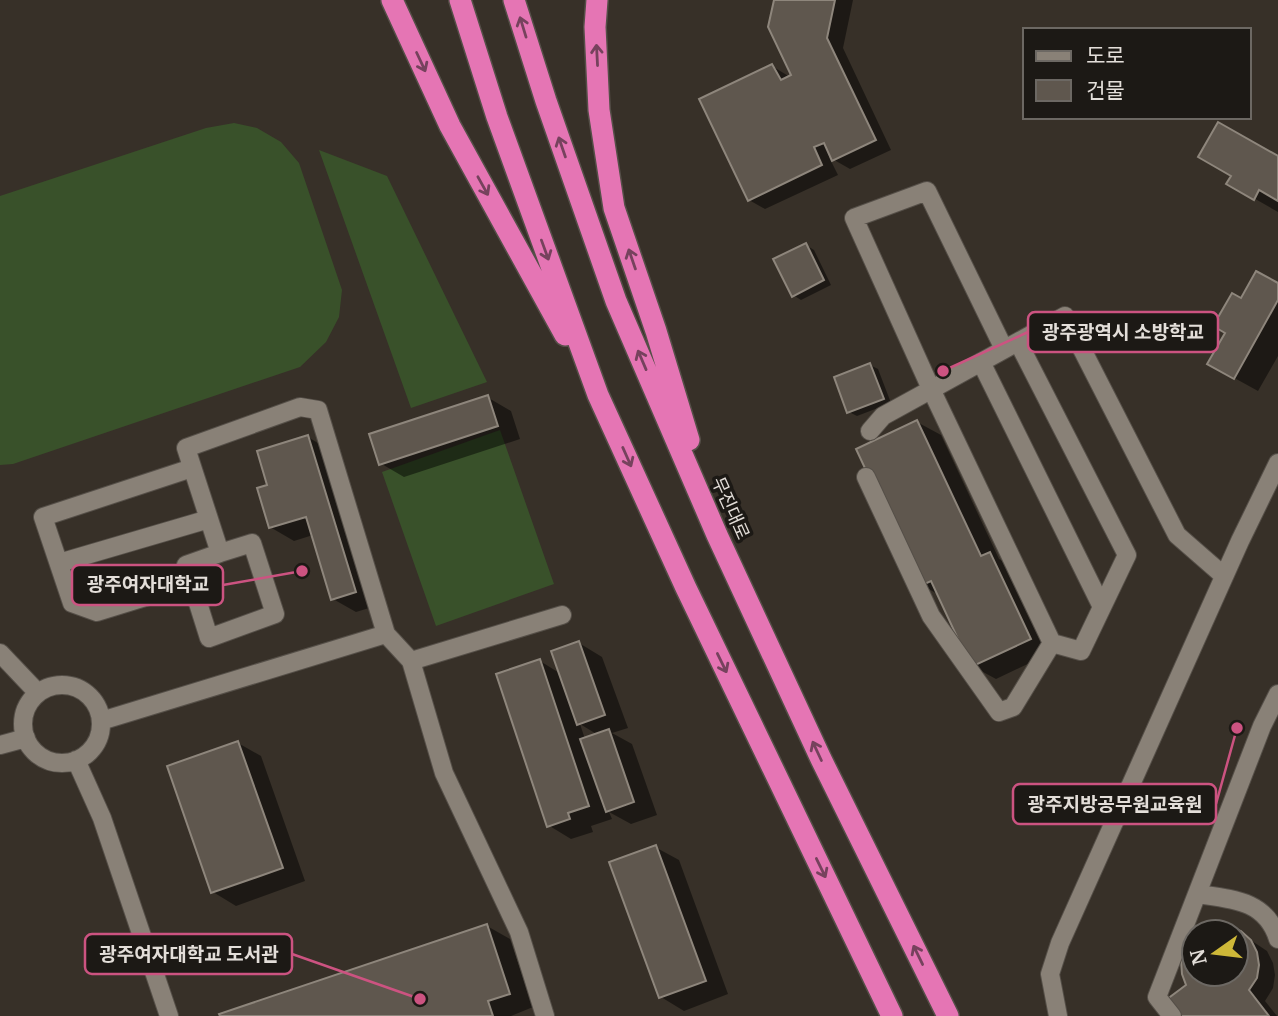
<svg xmlns="http://www.w3.org/2000/svg" width="1278" height="1016" viewBox="0 0 1278 1016" font-family="Merriweather,'Noto Sans KR',serif">
	<rect width="100%" height="100%" fill="#373028"/>
	<path fill="#39512a" d="M234 123 257 128 281 142 299 163 342 290 339 317 326 342 300 367 13 464 0 465V196L206 128Z
		M319 150 387 176 487 382 411 408Z
		M500 430 554 584 436 626 382 472Z"/>
	<path fill="#0007" fill-rule="evenodd" d="M776 0H853L843 48 891 150 850 169 829 157 838 175 765 209 749 200 772 66 790 77 793 75Z
		M1278 158V212L1229 184Z
		M806 245 814 250 831 285 801 300 793 295Z
		M1278 285V356L1258 391 1209 364 1241 300Z
		M870 365 878 369 891 403 857 416 849 412Z
		M487 397 511 411 520 439 404 477 380 463Z
		M917 422 941 435 999 559 1014 567 1053 652 996 679 972 666 939 595 922 585Z
		M308 437 331 451 379 605 356 612 333 599 313 535 294 541 270 527V486Z
		M579 643 602 657 628 728 612 733 632 744 657 815 631 824 609 812 612 819 591 826 593 832 571 839 548 825 540 661 561 674ZM580 724 598 735 585 739Z
		M238 743 261 756 305 881 236 906 213 892Z
		M655 847 679 860 728 994 684 1011 661 997Z
		M487 926 510 939 533 1007 511 1016H222Z
		M1215 927 1240 933 1267 951 1273 963 1275 975 1273 988 1265 1001 1277 1016H1181L1188 985 1194 937V974H1236V932H1201Z"/>
	<path fill="#5f574e" stroke="#8e867c" stroke-width="2" d="M774 0H835L827 38 876 140 832 161 824 143 814 147 822 165 748 201 699 99 772 64 781 80 791 75 768 27Z
		M1218 122 1278 156V201L1259 190 1254 200 1226 184 1231 176 1198 157Z
		M806 243 824 280 792 297 773 259Z
		M1256 271 1278 283V300L1234 379 1207 364 1225 333 1213 326 1232 293 1241 298Z
		M870 363 884 399 847 413 834 377Z
		M488 395 498 426 379 465 369 434Z
		M917 420 981 556 990 552 1031 639 971 667 931 581 920 586 856 449Z
		M308 435 356 592 331 600 306 517 269 528 257 488 267 485 257 451Z
		M579 641 605 715 577 725 551 651Z
		M540 659 589 806 568 813 570 819 547 827 496 674Z
		M609 729 634 802 606 812 580 739Z
		M238 741 283 868 211 893 167 766Z
		M656 845 706 981 659 998 609 862Z
		M487 924 510 994 488 1001 493 1016H220L219 1014Z
		M1215 925 1229 926 1241 931 1251 940 1257 952 1259 965 1257 978 1249 990 1269 1016H1179L1166 1000 1186 985 1182 974 1181 960 1184 947 1194 935V974H1236V932H1198Z"/>
	<g fill="none" stroke-linecap="round" stroke-linejoin="round">
		<g stroke="#554f48" stroke-width="20">
			<path id="minor" d="M1018 342 1127 555 1081 651 1052 643
				M981 362 1102 607
				M870 431 883 416 1065 316 1177 535 1224 576
				M866 477 931 616 999 712 1013 707 1052 643 931 389 854 218 927 191 1004 349
				M220 553 252 543 275 614 209 638 186 565 220 553 186 448 300 407 318 410 386 634 411 661 444 773 519 932 545 1016
				M59 563 209 519
				M191 583 97 612 72 603 43 517 192 468
				M0 653 38 693
				M411 661 562 615
				M23 724a39 39 0 1 1 78 0a39 39 0 1 1-78 0Z
				M101 721 386 634
				M0 745 26 738
				M76 760 102 818 169 1016
				M1197 894C1232 899 1266 900 1278 939
				M1058 1016 1050 974 1060 943 1240 541 1278 463
				M1172 1016 1157 997 1262 726 1278 694"/>
		</g>
		<g stroke="#554f48" stroke-width="24">
			<path id="highway" d="M392 0 450 126 565 335
				M460 0 497 117 598 395 686 588 892 1016
				M514 0 546 101 616 301 717 535 821 759 948 1016
				M597 0 595 27 599 110 614 208 656 331 689 440"/>
		</g>
		<use href="#minor" stroke="#898177" stroke-width="18"/>
		<use href="#highway" stroke="#e575b4" stroke-width="21"/>
	</g>
	<defs><path id="oneway-shaft" d="M-6 0H5M1.5-3L5.5 0L1.5 3" fill="none" stroke-width="1.6" stroke-linecap="round" stroke-linejoin="round" transform="scale(1.75)"/></defs>
	<g stroke="#76425d">
		<use href="#oneway-shaft" transform="translate(523 27) rotate(-107)"/>
		<use href="#oneway-shaft" transform="translate(597 55) rotate(-93)"/>
		<use href="#oneway-shaft" transform="translate(421 62) rotate(65)"/>
		<use href="#oneway-shaft" transform="translate(562 147) rotate(-109)"/>
		<use href="#oneway-shaft" transform="translate(483 186) rotate(61)"/>
		<use href="#oneway-shaft" transform="translate(545 250) rotate(70)"/>
		<use href="#oneway-shaft" transform="translate(632 259) rotate(-109)"/>
		<use href="#oneway-shaft" transform="translate(642 360) rotate(-113)"/>
		<use href="#oneway-shaft" transform="translate(627 457) rotate(66)"/>
		<use href="#oneway-shaft" transform="translate(722 663) rotate(64)"/>
		<use href="#oneway-shaft" transform="translate(817 751) rotate(-115)"/>
		<use href="#oneway-shaft" transform="translate(821 868) rotate(64)"/>
		<use href="#oneway-shaft" transform="translate(918 955) rotate(-116)"/>
	</g>
	<g text-anchor="middle" dominant-baseline="central" stroke-width="7" stroke-linejoin="round" paint-order="stroke">
		<g font-size="18" fill="#e3ded9" stroke="#1c1915">
			<text transform="translate(731 508) rotate(66)">무진대로</text>
		</g>
	</g>
	<path fill="none" stroke="#cc5381" stroke-width="2.5" d="M943 371L1028 332M302 571L223 585M1237 728L1216 804M420 999L292 954"/>
	<g fill="#cc5381" stroke="#1c1915" stroke-width="2.5">
		<circle cx="943" cy="371" r="7"/>
		<circle cx="302" cy="571" r="7"/>
		<circle cx="1237" cy="728" r="7"/>
		<circle cx="420" cy="999" r="7"/>
	</g>
	<g fill="#1c1915" stroke="#cc5381" stroke-width="2.5">
		<rect x="1028" y="312" width="190" height="40" rx="7"/>
		<rect x="72" y="565" width="151" height="40" rx="7"/>
		<rect x="1013" y="784" width="203" height="40" rx="7"/>
		<rect x="85" y="934" width="207" height="40" rx="7"/>
	</g>
	<g font-size="19" text-anchor="middle" font-weight="bold" fill="#e3ded9">
		<text x="1123" y="339">광주광역시 소방학교</text>
		<text x="148" y="591">광주여자대학교</text>
		<text x="1115" y="811">광주지방공무원교육원</text>
		<text x="189" y="961">광주여자대학교 도서관</text>
	</g>
	<rect x="1023" y="28" width="228" height="91" fill="#1c1915" stroke="#6c6863" stroke-width="2"/>
	<rect x="1036" y="51" width="35" height="10" fill="#898177" stroke="#6c6863" stroke-width="2"/>
	<text x="1086" y="63" font-size="21" fill="#e3ded9">도로</text>
	<rect x="1036" y="80" width="35" height="21" fill="#5f574e" stroke="#6c6863" stroke-width="2"/>
	<text x="1086" y="98" font-size="21" fill="#e3ded9">건물</text>
	<g transform="translate(1215 953) rotate(256)"><circle r="33" fill="#1c1915" stroke="#6c6863" stroke-width="2"/>
	<path d="M0-5L12 26L0 18L-12 26Z" fill="#ceb838"/>
	<text y="-10" font-size="19" font-weight="bold" text-anchor="middle" fill="#e3ded9">N</text>
	</g>
</svg>
